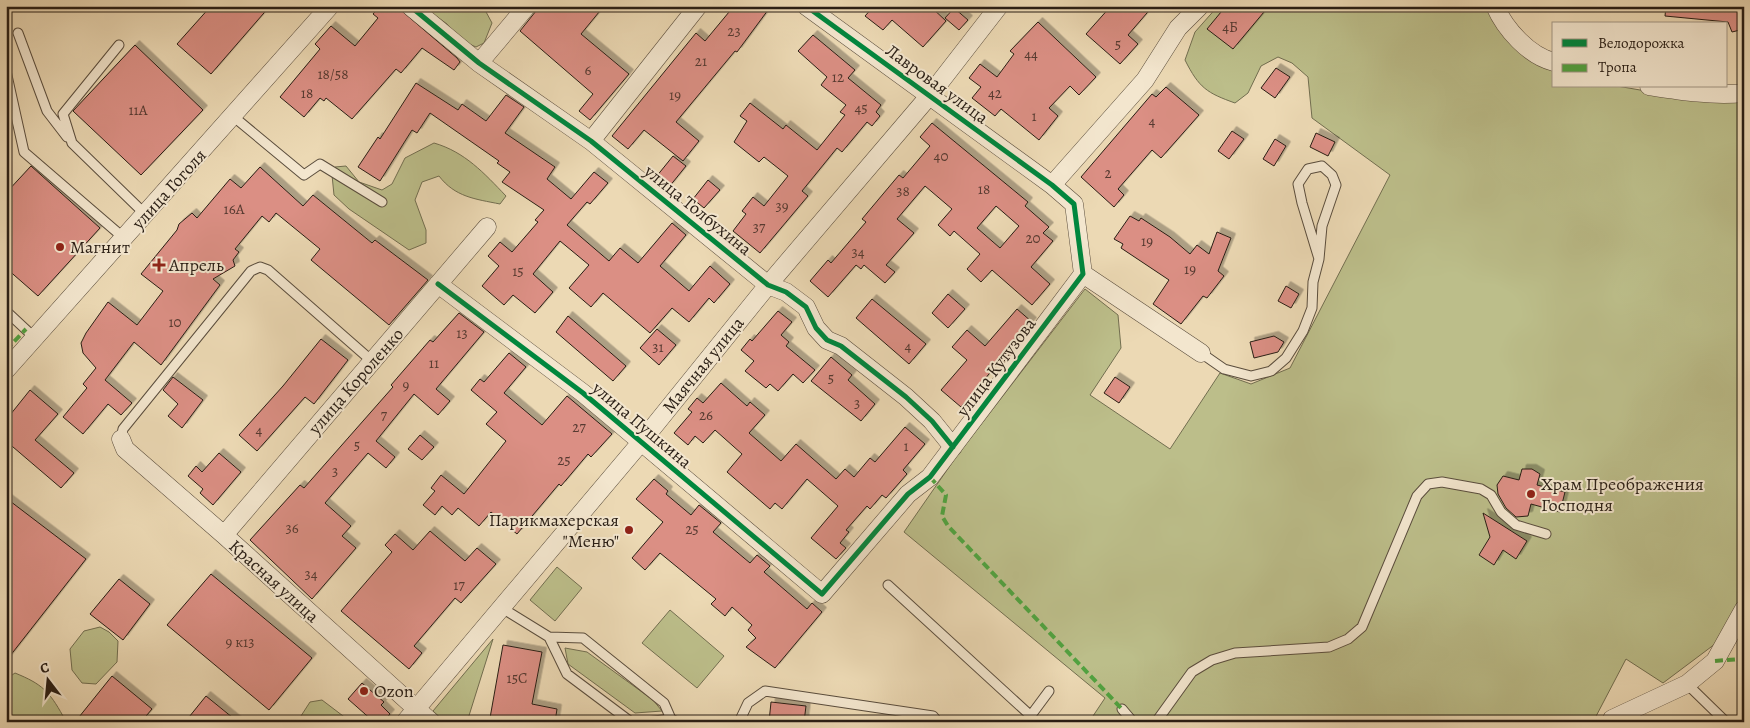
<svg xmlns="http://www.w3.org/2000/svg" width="1750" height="728" viewBox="0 0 1750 728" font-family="Alegreya,serif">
	<defs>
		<filter id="shadow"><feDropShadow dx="4.5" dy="-4.5" stdDeviation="0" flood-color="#0004"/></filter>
	</defs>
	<rect width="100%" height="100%" fill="#ecd9b4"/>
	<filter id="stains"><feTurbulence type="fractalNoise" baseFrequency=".004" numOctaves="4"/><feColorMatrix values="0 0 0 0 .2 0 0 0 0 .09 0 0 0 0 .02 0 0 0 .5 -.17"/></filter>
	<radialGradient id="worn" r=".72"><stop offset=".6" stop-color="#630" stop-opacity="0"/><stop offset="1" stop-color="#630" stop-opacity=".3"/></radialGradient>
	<path fill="#bcbe8a" stroke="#726e50" d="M422 6H480L485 10 492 23 484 43 476 47 458 39 447 24Z
		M1218 6H1486C1505 44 1518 49 1554 68V86H1617L1692 99 1744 98V596L1719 641 1663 683 1626 659 1593 722H1089L1105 698 904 532 956 457 1085 289 1118 315 1121 348 1090 395 1170 449 1220 373 1251 384 1290 368 1390 175 1312 118 1308 77 1292 63 1278 57 1261 66 1248 93 1235 103C1207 93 1199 88 1185 60L1195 32Z
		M434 143C465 152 484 173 506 196L500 204C475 199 455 197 439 176L422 182 415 200 426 230V243L409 250 349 209 334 195 332 175 335 167 346 166 359 182 382 190 392 184 405 158Z
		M557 567 582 588 555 621 530 600Z
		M670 610 724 656 697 688 642 643Z
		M100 627 109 632 118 641 117 662 96 684 82 683 72 670 70 649 84 631Z
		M493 639 467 722H445L433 711Z
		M565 648 587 652 653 700 662 711 635 713 568 664Z
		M15 673C42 684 49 691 63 716L60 722 6 721V679Z
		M322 700 351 722H301L299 719 310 702Z"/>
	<path fill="#db8f84" stroke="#291e15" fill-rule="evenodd" filter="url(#shadow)" d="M211 6H270L211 74 177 44Z
		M380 6H396L457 58 460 62 454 70 422 48 401 73 396 69 352 119 326 98 324 101 320 98 304 117 280 97 320 49 315 44 331 26 355 46 378 18 373 14Z
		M540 6H604L581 34 629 74 590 120 579 111 593 94 520 31Z
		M734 6H771L737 52 735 51 676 122 699 141 683 161 644 130 628 149 612 136 696 33 705 41Z
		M874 6H930L946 21 923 47 892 20 883 30 865 16Z
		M1111 6H1153L1128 35 1138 44 1120 64 1086 34Z
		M1226 6H1269L1233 49 1207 29Z
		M1666 6H1744V29L1732 32 1728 22 1665 16Z
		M954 8 968 20 959 30 945 18Z
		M1038 22 1096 77 1079 95 1070 86 1049 108 1058 116 1039 140 1001 109 995 116 972 98 981 87 969 78 980 64 997 77 1014 54 1010 51Z
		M813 35 855 70 848 78 881 105 876 112 880 116 872 126 867 122 842 152 837 148 802 191 808 196 760 253 733 231 746 214 742 211 753 197 764 206 788 176 764 157 759 162 734 142 747 121 740 116 750 103 783 129 786 125 817 150 845 115 840 112 846 105 821 85 827 77 798 51Z
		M135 45 203 110 141 175 73 111Z
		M1276 68 1290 77 1275 98 1261 88Z
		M416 83 458 110 462 104 486 121 506 95 524 107 505 133 555 167 547 179 571 199 594 172 608 183 590 204 587 202 567 225 609 261 620 248 638 263 672 223 686 235 660 266 689 291 710 266 730 284 714 303 709 298 689 322 672 308 650 333 603 293 591 307 569 288 589 265 560 241 533 274 553 292 535 313 513 295 504 305 482 286 499 266 488 256 500 242 512 252 538 222 535 220 544 210 502 182 510 172 497 163 499 161 430 113 417 133 412 130 380 181 358 167 378 137 380 139Z
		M1166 87 1199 115 1161 158 1152 150 1118 189 1124 195 1114 207 1081 177 1152 94 1156 97Z
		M932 123 1028 202 1025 206 1049 227 1043 233 1053 241 1031 267 1050 284 1032 305 992 270 981 282 967 269 980 254 954 231 950 236 938 225 952 209 925 186 897 219 914 233 886 265 895 272 885 283 864 265 861 269 856 265 828 297 810 281 828 260 831 263 866 222 862 219 899 175 903 178 930 146 920 137ZM996 206 1019 226 1000 248 977 228Z
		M1232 131 1244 139 1229 159 1218 151Z
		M1316 133 1335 142 1328 156 1310 147Z
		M1275 139 1286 146 1274 166 1263 159Z
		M673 156 686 166 669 187 656 177Z
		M31 166 100 228 38 296 6 268V193Z
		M260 167 303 206 313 195 372 243 375 240 428 280 389 325 311 260 320 249 276 213 269 222 262 216 235 249 239 252 233 260 235 266 213 279 220 285 161 365 134 342 105 380 132 403 121 415 108 404 83 434 63 417 87 388 83 384 96 368 83 353 81 343 86 333 108 302 137 325 163 291 141 274 177 230 179 224 192 213 197 218 230 179 241 188Z
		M708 180 720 190 704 208 693 199Z
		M1130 216 1139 221 1141 218 1170 237 1190 254 1197 245 1209 254 1217 232 1231 238 1218 271 1224 276 1207 298 1203 296 1181 324 1153 304 1169 280 1121 248 1123 244 1114 239Z
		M1286 286 1299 294 1291 308 1278 301Z
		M948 294 965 309 948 328 932 313Z
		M872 299 926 344 909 364 856 318Z
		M1017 309 1032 322 1013 344 1015 346 1002 364 1000 361 961 407 941 390 967 360 952 347 967 330 985 346Z
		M778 311 792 322 781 335 789 342 786 346 815 370 803 383 793 374 778 391 770 384 766 388 745 371 754 361 741 350 750 339 752 341Z
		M459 313 484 332 436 389 450 401 438 415 414 394 376 441 395 457 386 468 368 453 325 503 351 526 342 536 356 548 312 599 250 540 300 485 304 488 393 387 391 385 430 340 433 342Z
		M568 316 626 366 613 381 556 332Z
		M657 329 676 345 659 365 640 348Z
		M1274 336 1284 342 1278 352 1254 358 1250 342Z
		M321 339 348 360 314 404 305 397 257 451 239 435 283 386Z
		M509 353 526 367 504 393 542 425 567 396 612 434 591 457 588 454 561 486 559 484 517 534 491 512 479 526 458 508 452 515 442 506 435 515 423 505 435 491 431 488 441 475 464 494 506 441 486 424 497 412 471 390 480 379 484 382Z
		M831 357 852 375 848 380 875 404 861 421 811 381Z
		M173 377 203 400 182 428 168 416 178 404 163 390Z
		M1115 377 1130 387 1119 403 1104 393Z
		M721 383 747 406 750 402 765 415 749 433 781 461 796 444 836 479 845 469 854 477 870 458 875 462 905 427 925 444 903 470 907 474 886 498 882 495 870 509 867 506 846 530 849 532 840 543 846 548 836 559 811 538 838 506 807 479 782 509 775 503 770 509 727 472 742 454 715 430 703 443 695 436 688 445 674 433 692 412 688 409 697 398 703 403Z
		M30 390 58 414 35 440 74 473 61 488 6 441V420Z
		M420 435 434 447 422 460 408 449Z
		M219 453 241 472 213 505 200 493 203 489 188 476 196 466 202 472Z
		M1522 469H1532L1540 474 1537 485 1565 492 1560 512 1531 504 1528 516 1516 517 1506 508 1498 494 1497 485 1503 476 1519 480Z
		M654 479 668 491 666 494 691 515 699 505 721 523 713 532 750 563 757 555 770 566 764 572 807 609 812 603 822 612 775 668 746 647 756 638 748 630 752 625 732 607 725 616 711 604 716 599 660 553 645 570 632 558 663 522 636 499Z
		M6 498 86 559 6 661Z
		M1483 513 1527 541 1516 559 1503 550 1494 565 1479 555 1490 537Z
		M430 531 465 561 477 548 496 564 461 603 455 598 414 646 422 653 409 669 341 611 392 552 385 545 395 534 413 550Z
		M211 574 312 658 269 710 167 625Z
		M119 579 150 604 123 640 90 614Z
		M503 645 542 652 532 704 557 709 555 722H510L490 718Z
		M112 676 152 709 141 722H75Z
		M362 683 384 702 381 705 390 714 383 722H374L348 699Z
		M206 696 238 722H185Z
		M771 702 806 706 804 722H769Z"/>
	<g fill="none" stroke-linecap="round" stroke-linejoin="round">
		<g stroke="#5a4d3d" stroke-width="11">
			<path id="service" d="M18 33 47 111 67 137
				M119 45 63 114 72 143 146 215
				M6 71 24 152 125 239
				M234 117 304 175 320 164 382 202
				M6 311 36 339
				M1201 353 1224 369 1251 376 1271 371 1286 358 1303 331 1312 308 1313 282 1319 259 1322 226 1336 185 1332 175 1322 166 1308 169 1298 184 1302 203 1319 259
				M121 439 123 429 251 271 260 267 268 270 373 362
				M888 585 1031 716
				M502 608 549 637 567 674 631 722
				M549 637 583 638 664 703 671 719
				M1687 684 1726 722
				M1122 709 1133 722
				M646 722 671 719 677 722
				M739 722 748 703 765 691 933 716 938 722
				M1026 722 1049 691
				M1156 722 1192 672 1212 660 1235 653 1329 647 1348 639 1362 627 1417 496 1428 484 1442 482 1481 489 1491 495 1501 512 1516 525 1546 534"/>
		</g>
		<g stroke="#5a4d3d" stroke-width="19">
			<path id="minor" d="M410 6 479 63 591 141 768 285 786 292 806 307 816 328 827 340 841 346 906 397 932 421 953 447
				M1495 6C1505 29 1529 56 1554 62
				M479 63 527 6
				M1649 86C1681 91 1711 96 1744 93
				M591 141 698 6
				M1052 185 1145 80 1178 28 1200 6
				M1083 274 1201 353
				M438 284 583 393 822 594 908 494 930 477 1083 274 1074 204 1052 185 806 6
				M6 370 330 6
				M121 439 125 449 224 535 431 722
				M224 535 487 227
				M405 722 642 441 768 285 930 95 999 6
				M1611 722 1612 719 1687 684 1715 661 1744 609"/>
		</g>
		<use href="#service" stroke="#f3e6ce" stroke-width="9"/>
		<use href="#minor" stroke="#f3e6ce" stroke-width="18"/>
		<path stroke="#51a240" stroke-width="4" stroke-dasharray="8 4" stroke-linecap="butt" d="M6 350 26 329
			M930 477 946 495 942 516 948 526 1122 709
			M1715 661 1740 659 1744 657"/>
		<g stroke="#f3e6ce" stroke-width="8">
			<path id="cycleway" d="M410 6 479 63 591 141 768 285 786 292 806 307 816 328 827 340 841 346 906 397 932 421 953 447
				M438 284 583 393 822 594 908 494 930 477 1083 274 1074 204 1052 185 806 6"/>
		</g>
		<use href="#cycleway" stroke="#00873e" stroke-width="5"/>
	</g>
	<g fill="#8f2418" stroke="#f3e6ce" stroke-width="2">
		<circle cx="60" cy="247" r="5"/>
		<path d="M156.5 257.5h5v5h5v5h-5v5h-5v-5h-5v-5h5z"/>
		<circle cx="1531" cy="494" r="5"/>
		<circle cx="629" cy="530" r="5"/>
		<circle cx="364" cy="691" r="5"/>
	</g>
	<g text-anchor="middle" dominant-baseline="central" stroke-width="4" stroke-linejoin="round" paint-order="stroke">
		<g font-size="15" fill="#563a31">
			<text x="1230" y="27">4Б</text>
			<text x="734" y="31">23</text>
			<text x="1118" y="44">5</text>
			<text x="1031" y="54">44</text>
			<text x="701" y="61">21</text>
			<text x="588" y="70">6</text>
			<text x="333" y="74">18/58</text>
			<text x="838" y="77">12</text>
			<text x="307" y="93">18</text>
			<text x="995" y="93">42</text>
			<text x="675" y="95">19</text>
			<text x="861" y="108">45</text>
			<text x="138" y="110">11А</text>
			<text x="1034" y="116">1</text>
			<text x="1152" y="121">4</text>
			<text x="941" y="156">40</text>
			<text x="1108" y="173">2</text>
			<text x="984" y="189">18</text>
			<text x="903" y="191">38</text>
			<text x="782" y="206">39</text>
			<text x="234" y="209">16А</text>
			<text x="759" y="227">37</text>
			<text x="1033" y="238">20</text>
			<text x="1147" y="241">19</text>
			<text x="858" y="252">34</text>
			<text x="1190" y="269">19</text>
			<text x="518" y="271">15</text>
			<text x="175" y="322">10</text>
			<text x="462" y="333">13</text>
			<text x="908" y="346">4</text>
			<text x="658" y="347">31</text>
			<text x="434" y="363">11</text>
			<text x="831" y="378">5</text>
			<text x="406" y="385">9</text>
			<text x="857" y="403">3</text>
			<text x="384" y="415">7</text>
			<text x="706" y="415">26</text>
			<text x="579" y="427">27</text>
			<text x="259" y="430">4</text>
			<text x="357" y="445">5</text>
			<text x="906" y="446">1</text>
			<text x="564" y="460">25</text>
			<text x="335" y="471">3</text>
			<text x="292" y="528">36</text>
			<text x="692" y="529">25</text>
			<text x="311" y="574">34</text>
			<text x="459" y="585">17</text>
			<text x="240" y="642">9 к13</text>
			<text x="517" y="678">15С</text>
		</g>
		<g font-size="18" fill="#291e15" stroke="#f3e6ce">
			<text transform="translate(937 84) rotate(36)">Лавровая улица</text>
			<text transform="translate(169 189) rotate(-48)">улица Гоголя</text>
			<text transform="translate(698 210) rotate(39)">улица Толбухина</text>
			<text transform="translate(703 365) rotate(-51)">Маячная улица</text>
			<text transform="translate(996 367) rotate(-53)">улица Кутузова</text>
			<text transform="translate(356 381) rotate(-49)">улица Короленко</text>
			<text transform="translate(642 425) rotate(40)">улица Пушкина</text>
			<text transform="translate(274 581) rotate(42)">Красная улица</text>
		</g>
		<g font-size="18" fill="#291e15" stroke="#f3e6ce" text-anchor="start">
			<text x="70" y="247">Магнит</text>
			<text x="169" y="265">Апрель</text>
			<text x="1541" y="484">Храм Преображения<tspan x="1541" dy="21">Господня</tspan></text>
			<text x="619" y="520" text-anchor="end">Парикмахерская<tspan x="619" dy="21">"Меню"</tspan></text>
			<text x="374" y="691">Ozon</text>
		</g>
	</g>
	<rect width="1750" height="728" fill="none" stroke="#ecd9b4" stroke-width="25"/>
	<rect x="8" y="8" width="1735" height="713" fill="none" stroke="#291e15" stroke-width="2.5"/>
	<rect x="12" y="12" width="1725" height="703" fill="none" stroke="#291e15"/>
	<rect x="1552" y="22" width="175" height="65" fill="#f3e6ce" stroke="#a29684"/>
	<rect x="1562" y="39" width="25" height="8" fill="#00873e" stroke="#a29684"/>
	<text x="1598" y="48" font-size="15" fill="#291e15">Велодорожка</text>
	<rect x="1562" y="64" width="25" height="8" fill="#51a240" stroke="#a29684"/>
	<text x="1598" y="72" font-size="15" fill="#291e15">Тропа</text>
	<g transform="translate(48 680) rotate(344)" stroke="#f3e6ce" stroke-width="4" paint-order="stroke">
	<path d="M0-4L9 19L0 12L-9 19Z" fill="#291e15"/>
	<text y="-8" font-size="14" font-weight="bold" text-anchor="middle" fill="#291e15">С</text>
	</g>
	<rect width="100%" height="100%" filter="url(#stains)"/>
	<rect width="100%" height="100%" fill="url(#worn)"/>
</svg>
